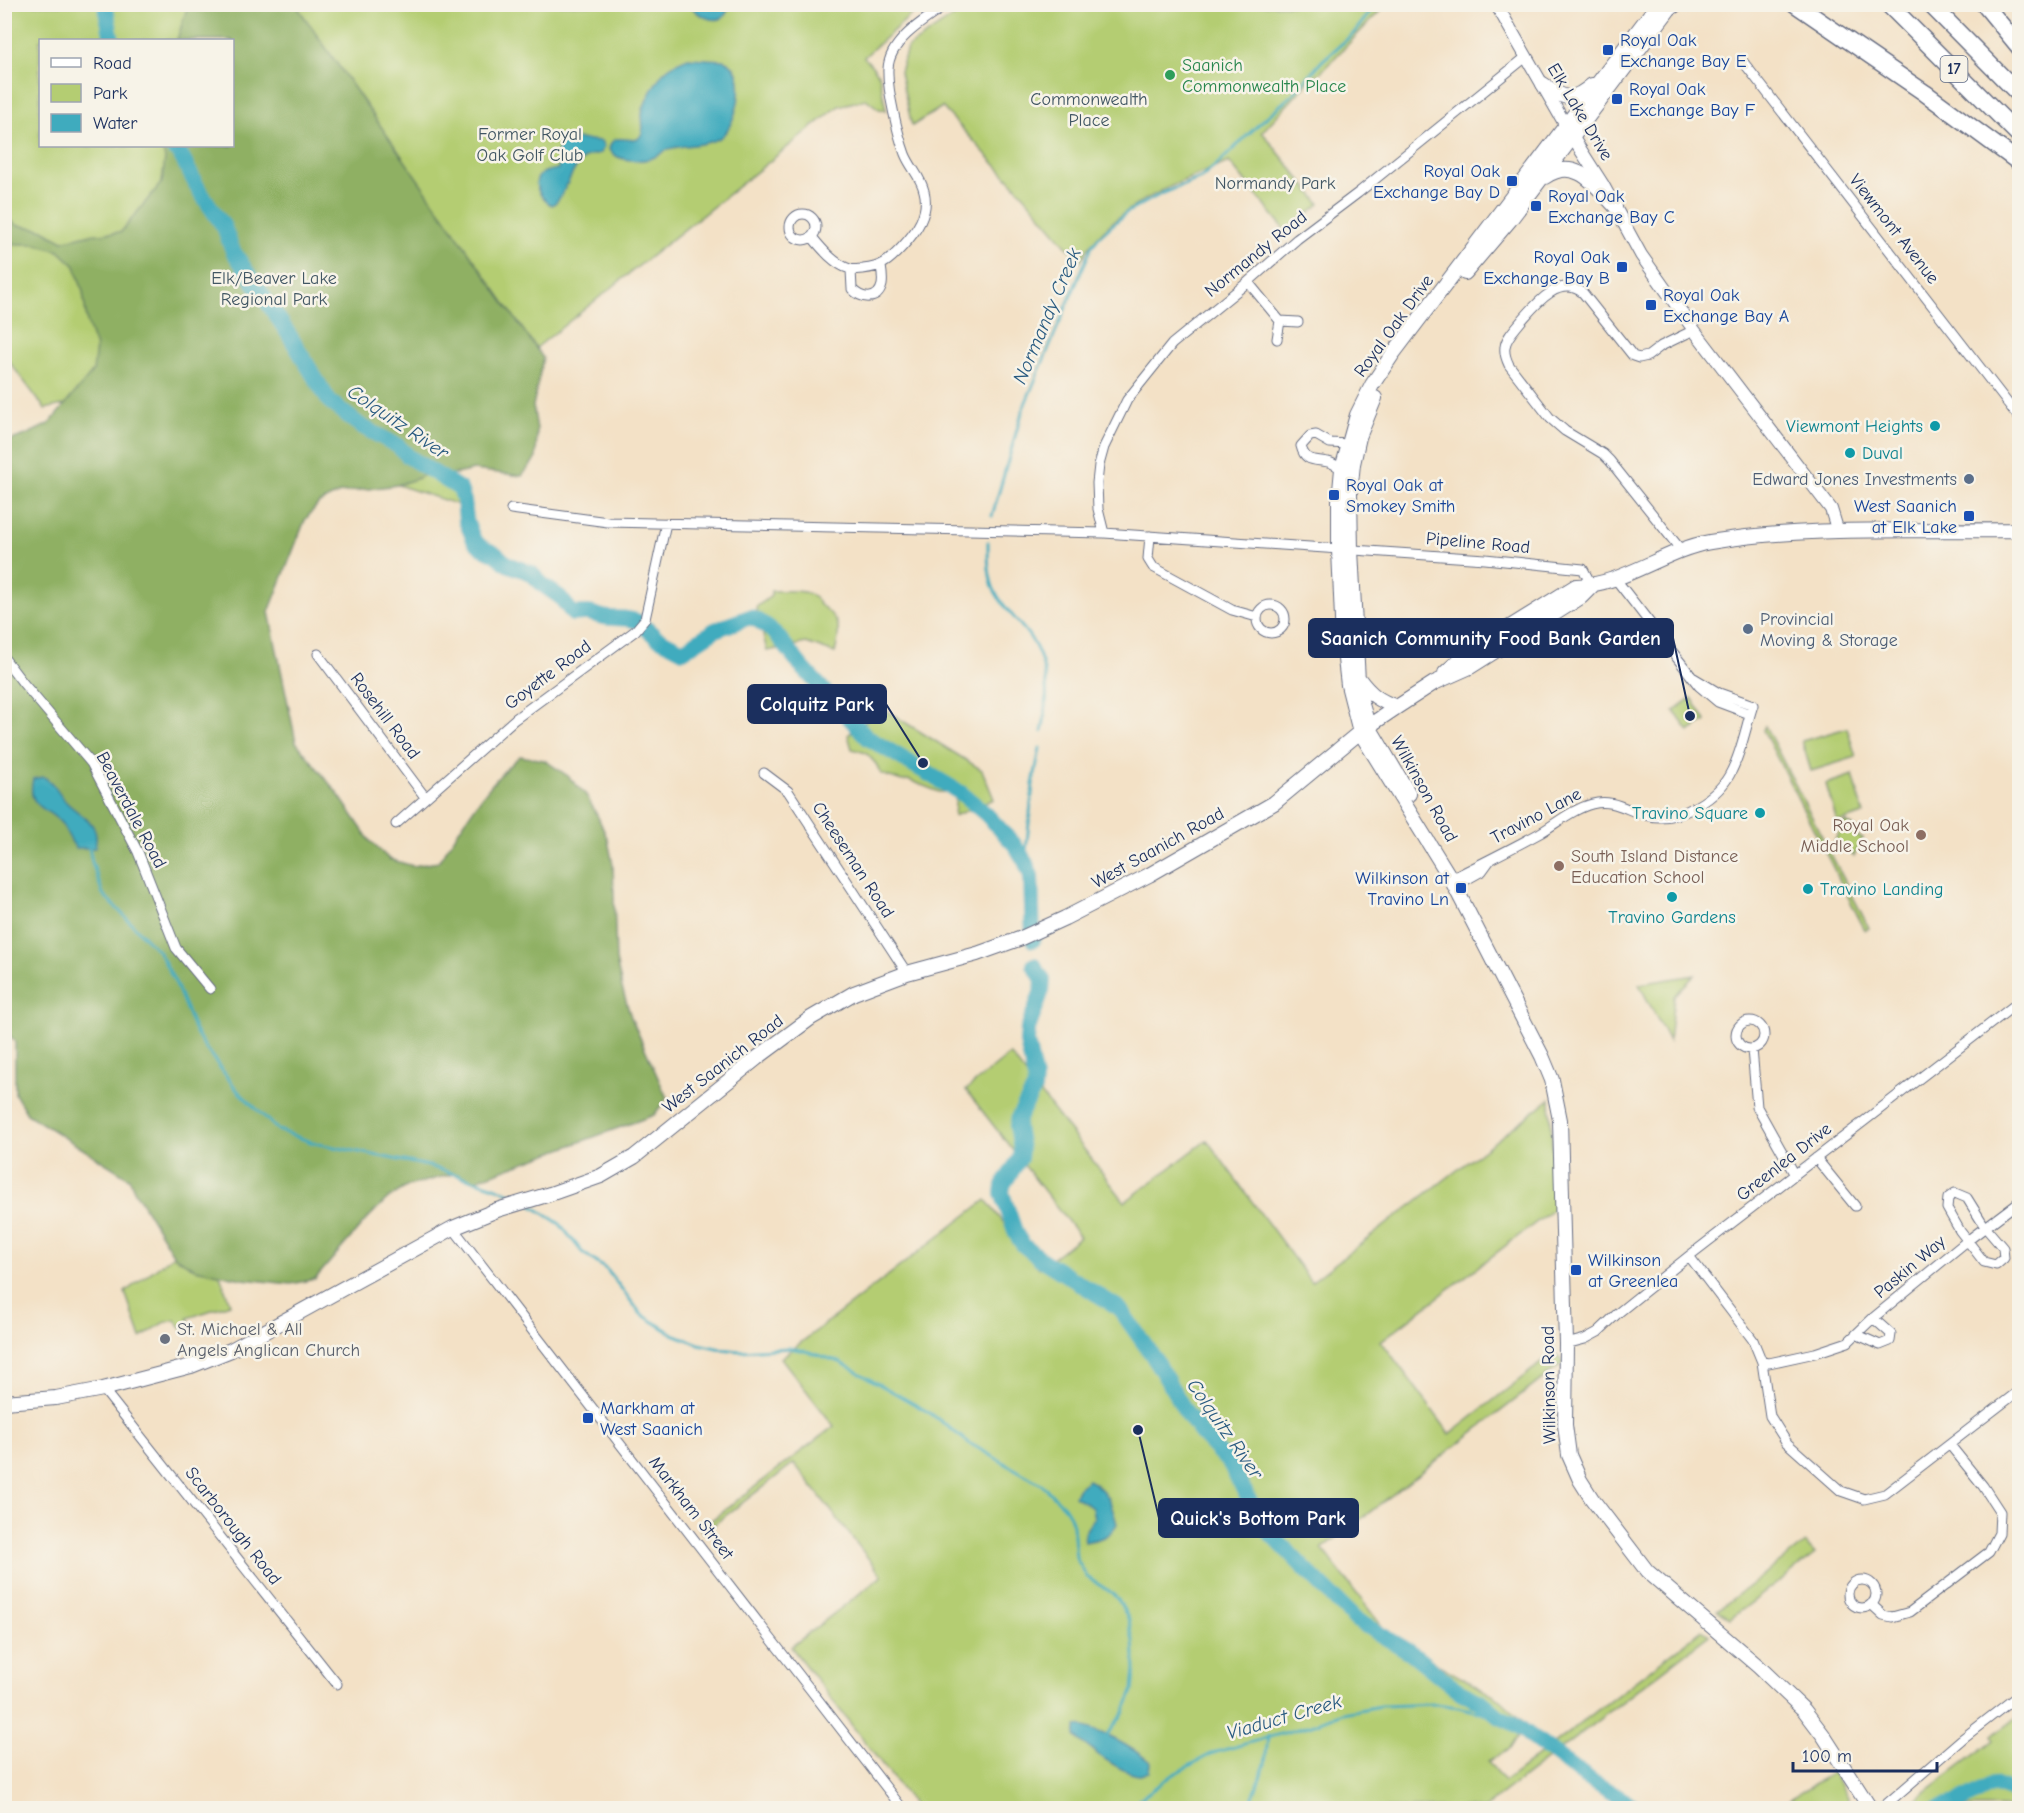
<svg xmlns="http://www.w3.org/2000/svg" width="2024" height="1813" viewBox="0 0 2024 1813" font-family="'Comic Neue',sans-serif">
	<rect width="100%" height="100%" fill="#f7f3e8"/>
	<filter id="ink" filterUnits="userSpaceOnUse"><feTurbulence type="fractalNoise" baseFrequency=".0167" numOctaves="2"/><feDisplacementMap in="SourceGraphic" scale="12" xChannelSelector="R" yChannelSelector="G"/><feConvolveMatrix kernelMatrix="1 2 1 2 8 2 1 2 1" color-interpolation-filters="sRGB"/></filter>
	<filter id="wash" filterUnits="userSpaceOnUse"><feTurbulence type="fractalNoise" baseFrequency=".008" numOctaves="4" result="noise"/><feDisplacementMap in="SourceGraphic" scale="24" xChannelSelector="R" yChannelSelector="G"/><feGaussianBlur stdDeviation="1.35" result="paint"/><feColorMatrix in="noise" values="0 0 0 0 0 0 0 0 0 0 0 0 0 0 0 0 0 1.4 0 .05"/><feComposite in="paint" operator="in"/></filter>
	<g filter="url(#wash)">
		<rect width="100%" height="100%" fill="#f3e1c6"/>
		<path fill="#b4cd72" stroke="#687e68" stroke-width="1.5" fill-rule="evenodd" d="M5 5H922L864 57 879 74 886 110 879 109 866 99 839 106 412 447 451 475 461 486 462 506 197 419 63 405 45 409 5 356ZM40 40H232V146H40Z
			M1003 5 1004 6 1386 5 1321 72 1312 78 1262 132 1320 204 1286 231 1229 162C1175 184 1109 207 1080 262L1021 192 942 107 912 126 900 72 907 48 959 13 975 5Z
			M771 591C787 591 813 587 819 604 841 619 841 629 835 653L806 643 767 651 756 607 771 596Z
			M1692 698 1706 721 1689 732 1674 711Z
			M882 708 982 770 994 799 954 816 956 792H939L909 780 902 781 881 774 876 764 866 753 852 749 848 735Z
			M1765 726 1869 928 1865 930 1763 730Z
			M1847 728 1856 757 1811 771 1802 741Z
			M1853 775 1864 814 1837 822 1826 784Z
			M1845 822 1857 829 1854 834 1863 839 1854 856 1833 844Z
			M1695 975 1674 996 1669 1041 1639 984Z
			M1010 1054 1125 1202 1207 1140 1311 1282 1550 1099 1555 1208 1381 1341 1450 1434 1555 1352 1563 1363 1322 1549 1391 1638 1501 1700 1526 1724 1510 1749 1488 1761 1504 1782 1702 1630 1709 1635 1484 1808H916L791 1647 882 1576 794 1463 703 1533 700 1529 834 1426 781 1358 986 1200 1039 1268 1080 1237 966 1090Z
			M205 1231 230 1304 188 1318 191 1327 184 1330 175 1320 163 1323 141 1338 125 1292Z
			M1805 1543 1815 1554 1730 1619 1718 1610Z
			M2019 1715V1808H1904L1994 1740 1992 1736Z
			M1833 1772 1852 1808H1776Z"/>
		<path fill="#8fb064" stroke="#557061" stroke-width="1.5" d="M188 5H296L543 358 533 406 537 429 536 458 522 476 474 470 451 475 431 471 419 478 397 485 340 493 319 503 305 520 269 612 296 742 338 794 370 841 389 859 413 866 438 862C463 825 485 785 520 756L544 760 568 776 586 795 598 817 608 840 613 865 616 960 622 988 631 1017 667 1098 654 1115 476 1180 453 1174 408 1186 387 1199 367 1219 315 1279 291 1284 242 1279 195 1269 174 1256 134 1190 129 1178 27 1114 15 1094V1042L4 1029 5 442 26 435 49 424 93 371 96 347 87 322 83 292 75 266 59 251 35 244H5V215L16 225 41 229 63 241 87 235 121 232 162 182 165 158 161 146H232V40H177Z"/>
		<path fill="#3fabbe" stroke="#2d6d8e" stroke-width="1.5" d="M690 5H731L724 17C713 24 697 15 690 5Z
			M688 58 723 60C751 67 738 122 722 136 712 145 686 145 673 148 666 149 663 153 657 156 643 163 618 162 609 150 611 129 633 145 639 138 645 131 642 123 642 115 642 105 659 75 667 69 673 64 681 61 688 58Z
			M577 139 601 141 604 146 601 153C596 154 590 155 586 157 569 168 566 198 552 205 543 201 531 185 539 176 543 171 552 170 558 169 561 152 548 142 577 139Z
			M44 777C57 785 57 793 66 802 82 818 101 821 95 848H76C69 840 67 831 61 823 48 807 26 809 33 779Z
			M1088 1480C1107 1489 1112 1505 1117 1524 1109 1538 1099 1539 1085 1542L1084 1533 1094 1518 1092 1508 1075 1496 1080 1486Z
			M1077 1726C1099 1728 1133 1748 1150 1762L1149 1772C1148 1772 1141 1775 1140 1775 1124 1775 1086 1747 1075 1736Z"/>
		<g fill="none" stroke-linecap="round" stroke-linejoin="round">
			<path stroke="#3fabbe" stroke-width="3" d="M178 146 179 152
				M992 516 1023 409 1092 246 1099 237 1126 213 1161 194 1201 178 1220 162 1261 122 1292 95 1322 61 1354 33 1376 4
				M988 542C988 557 988 573 993 587 999 602 1013 616 1023 628 1049 659 1050 694 1042 732
				M89 847 92 862 103 894 159 952 175 982 195 1031 206 1049 237 1090 278 1130 314 1143 429 1166 495 1187 520 1198
				M1025 861 1033 784 1040 748
				M531 1205 560 1224 582 1252 607 1270 641 1314 673 1334 699 1344 721 1349 740 1351 790 1348 809 1352 840 1362 930 1413 969 1443 1041 1484 1064 1506 1070 1516 1073 1525 1076 1558 1087 1577 1112 1593 1119 1601 1129 1620 1133 1641 1135 1669 1133 1691 1124 1712 1106 1737
				M1128 1808 1172 1775 1213 1753 1312 1725 1342 1713 1381 1706 1436 1704 1458 1707 1500 1717
				M1249 1808 1265 1764 1268 1736"/>
			<path stroke="#3fabbe" stroke-width="16" d="M105 4 112 40
				M171 146 179 152 199 190 224 227 233 251 288 333 329 401 361 426 398 446 409 457 460 489 464 501 466 521 474 540 481 547 496 554 507 564 531 573 544 586 560 597 573 614C589 612 589 613 603 617 617 620 625 616 639 622
				M647 629 656 637 683 651 715 630 750 617 759 621 776 634 802 667 868 738 961 793 986 814 1014 844 1025 861 1031 876 1033 940
				M1034 965 1043 980 1042 990 1028 1029 1027 1042 1035 1079 1034 1089 1019 1116 1017 1126 1021 1149 1020 1158 1003 1185 1002 1193 1016 1234 1023 1245 1042 1260 1119 1308 1151 1353 1186 1412 1203 1436 1229 1463 1265 1528 1305 1569 1356 1620 1410 1652 1460 1692 1486 1705 1500 1717 1513 1723 1586 1778 1637 1808
				M1938 1808 1956 1804 1993 1784 2020 1794"/>
		</g>
	</g>
	<g filter="url(#ink)">
		<g fill="none" stroke-linecap="round" stroke-linejoin="round">
			<g stroke="#676d82" stroke-width="11">
				<path id="minor" d="M1741 59 2020 419
					M790 227a13 13 0 1 1 26 0a13 13 0 1 1-26 0Z
					M812 237C821 248 835 265 850 269 854 270 859 269 863 269 882 267 889 261 902 247 916 232 930 213 924 191 921 177 910 167 905 154 898 135 887 90 888 69 889 40 926 19 948 4
					M851 270 852 289C861 299 878 302 882 285 883 279 882 272 881 266
					M1248 282 1280 321 1277 339
					M1280 321 1298 322
					M1342 469C1337 466 1333 463 1328 462 1315 459 1305 463 1301 446L1310 436 1316 435 1330 443 1348 444
					M511 509 608 522 1104 533 1485 559 1583 569 1592 586
					M1104 533 1098 509 1097 483 1099 465 1104 447 1127 400 1172 344 1248 282 1297 239 1358 193 1526 57
					M1150 536 1148 559 1153 567 1232 610 1257 617
					M1681 550 1610 461 1603 454 1565 431 1550 418 1509 365C1506 359 1504 354 1505 347 1506 337 1516 328 1522 320 1536 304 1560 274 1583 293L1633 356 1639 358 1648 356 1661 346 1694 330
					M1614 577 1699 686 1718 702 1750 714
					M1257 619a14 14 0 1 1 28 0a14 14 0 1 1-28 0Z
					M318 654 425 797
					M4 658 23 683 91 763 138 852 176 948 210 989
					M764 773 788 791 907 973
					M396 824 515 719 635 631 645 619 666 523
					M1451 879C1481 864 1511 849 1540 833 1557 823 1573 809 1592 804 1615 798 1628 812 1649 816 1680 822 1719 798 1732 770 1742 750 1746 726 1753 705L1719 693 1694 678
					M1455 886 1482 871 1490 860
					M1736 1035a14 14 0 1 1 28 0a14 14 0 1 1-28 0Z
					M1752 1049 1757 1107 1795 1175
					M1816 1158 1855 1206
					M1955 1193 1967 1198 1985 1227 2003 1248 2004 1258 1996 1265 1984 1262 1960 1231 1947 1208 1948 1198Z
					M453 1228 902 1808
					M1689 1256 1753 1340 1762 1362 1770 1416 1787 1443 1841 1491 1864 1499 1885 1494 2020 1390
					M1858 1335 1880 1345 1890 1341 1891 1334 1873 1318
					M1566 1344 1585 1339 1598 1332 1618 1313 1689 1256 2020 1001
					M1762 1362 1769 1363 1815 1353 1848 1342 1873 1318 1967 1241 2020 1201
					M103 1389 337 1684
					M1848 1594a14 14 0 1 1 28 0a14 14 0 1 1-28 0Z
					M1871 1604 1883 1615 1892 1617 1910 1612 1989 1552 1999 1533 2000 1512 1983 1486 1950 1445
					M1882 1808 1962 1739 2020 1694"/>
			</g>
			<g stroke="#676d82" stroke-width="14">
				<path id="tertiary" d="M1496 4 1573 138 1603 185 1641 255 1694 330 1831 509 1838 532"/>
			</g>
			<g stroke="#676d82" stroke-width="16">
				<path id="secondary" d="M1658 4 1392 355 1372 385 1357 415 1342 469 1339 501V550L1343 642 1348 685 1360 732 1451 879 1542 1056 1552 1080 1560 1120 1566 1344 1565 1425 1569 1455 1580 1480 1592 1499 1647 1571 1759 1667 1804 1710 1823 1735 1870 1808
					M1543 84C1565 99 1571 103 1592 85
					M1545 177C1576 156 1595 185 1615 206
					M1465 273 1510 220 1673 4
					M1375 398 1359 437 1353 464 1350 493 1351 550 1358 681 1361 701 1368 725 1409 794
					M1445 673 1465 655 1576 586C1622 586 1664 550 1710 542 1811 525 1917 532 2020 530
					M1359 679C1370 694 1379 701 1397 707
					M4 1402 56 1398 103 1389 191 1366 231 1350 453 1228 497 1210 550 1194 601 1176 634 1157 757 1058 811 1018 854 993 883 982 907 973 977 954 1019 939 1065 918 1149 875 1274 803 1360 732 1397 707 1434 683 1470 667 1581 597 1592 586"/>
			</g>
			<g stroke="#676d82" stroke-width="19">
				<path id="motorway" d="M1795 4 1925 93 2020 163
					M1888 4 2020 136
					M1930 4 2020 95
					M1984 4 2020 48
					M1673 5 1674 4"/>
			</g>
			<use href="#minor" stroke="#fff" stroke-width="9"/>
			<use href="#tertiary" stroke="#fff" stroke-width="12"/>
			<use href="#secondary" stroke="#fff" stroke-width="14"/>
			<use href="#motorway" stroke="#fff" stroke-width="16"/>
		</g>
	</g>
	<g fill="#1a4fb4" stroke="#f7f3e8" stroke-width="2">
		<rect x="1602" y="44" width="12" height="12" rx="3"/>
		<rect x="1611" y="93" width="12" height="12" rx="3"/>
		<rect x="1506" y="175" width="12" height="12" rx="3"/>
		<rect x="1530" y="200" width="12" height="12" rx="3"/>
		<rect x="1616" y="261" width="12" height="12" rx="3"/>
		<rect x="1645" y="299" width="12" height="12" rx="3"/>
		<rect x="1328" y="489" width="12" height="12" rx="3"/>
		<rect x="1963" y="510" width="12" height="12" rx="3"/>
		<rect x="1455" y="882" width="12" height="12" rx="3"/>
		<rect x="1570" y="1264" width="12" height="12" rx="3"/>
		<rect x="582" y="1412" width="12" height="12" rx="3"/>
	</g>
	<circle fill="#2e9e5b" stroke="#f7f3e8" stroke-width="2" cx="1170" cy="75" r="6"/>
	<g fill="#0f9aa8" stroke="#f7f3e8" stroke-width="2">
		<circle cx="1935" cy="426" r="6"/>
		<circle cx="1850" cy="453" r="6"/>
		<circle cx="1760" cy="813" r="6"/>
		<circle cx="1808" cy="889" r="6"/>
		<circle cx="1672" cy="897" r="6"/>
	</g>
	<g fill="#5c6f8a" stroke="#f7f3e8" stroke-width="2">
		<circle cx="1969" cy="479" r="6"/>
		<circle cx="1748" cy="629" r="6"/>
	</g>
	<g fill="#8d6e63" stroke="#f7f3e8" stroke-width="2">
		<circle cx="1921" cy="835" r="6"/>
		<circle cx="1559" cy="866" r="6"/>
	</g>
	<circle fill="#6b7280" stroke="#f7f3e8" stroke-width="2" cx="165" cy="1339" r="6"/>
	<g text-anchor="middle" dominant-baseline="central" stroke-width="5" stroke-linejoin="round" paint-order="stroke">
		<rect fill="#f7f3e8" stroke="#5d6a87" stroke-width="1.5" x="1940.5" y="56" width="27" height="26" rx="4.5"/>
		<g font-size="16" font-weight="bold" fill="#1b2f5e">
			<text x="1954" y="69">17</text>
		</g>
		<g font-size="18" fill="#164399" stroke="#f7f3e8" text-anchor="start">
			<text x="1620" y="40">Royal Oak<tspan x="1620" dy="21">Exchange Bay E</tspan></text>
			<text x="1629" y="89">Royal Oak<tspan x="1629" dy="21">Exchange Bay F</tspan></text>
			<text x="1500" y="171" text-anchor="end">Royal Oak<tspan x="1500" dy="21">Exchange Bay D</tspan></text>
			<text x="1548" y="196">Royal Oak<tspan x="1548" dy="21">Exchange Bay C</tspan></text>
			<text x="1610" y="257" text-anchor="end">Royal Oak<tspan x="1610" dy="21">Exchange Bay B</tspan></text>
			<text x="1663" y="295">Royal Oak<tspan x="1663" dy="21">Exchange Bay A</tspan></text>
			<text x="1346" y="485">Royal Oak at<tspan x="1346" dy="21">Smokey Smith</tspan></text>
			<text x="1957" y="506" text-anchor="end">West Saanich<tspan x="1957" dy="21">at Elk Lake</tspan></text>
			<text x="1449" y="878" text-anchor="end">Wilkinson at<tspan x="1449" dy="21">Travino Ln</tspan></text>
			<text x="1588" y="1260">Wilkinson<tspan x="1588" dy="21">at Greenlea</tspan></text>
			<text x="600" y="1408">Markham at<tspan x="600" dy="21">West Saanich</tspan></text>
		</g>
		<g font-size="18" fill="#27864d" stroke="#f7f3e8" text-anchor="start">
			<text x="1182" y="65">Saanich<tspan x="1182" dy="21">Commonwealth Place</tspan></text>
		</g>
		<g font-size="18" fill="#415663" stroke="#f7f3e8">
			<text x="1089" y="99">Commonwealth<tspan x="1089" dy="21">Place</tspan></text>
			<text x="530" y="134">Former Royal<tspan x="530" dy="21">Oak Golf Club</tspan></text>
			<text x="1275" y="183">Normandy Park</text>
			<text x="274" y="278">Elk/Beaver Lake<tspan x="274" dy="21">Regional Park</tspan></text>
		</g>
		<g font-size="18" fill="#1b2f5e" stroke="#f7f3e8">
			<text transform="translate(1580 112) rotate(59)">Elk Lake Drive</text>
			<text transform="translate(1894 229) rotate(52)">Viewmont Avenue</text>
			<text transform="translate(1256 254) rotate(-39)">Normandy Road</text>
			<text transform="translate(1394 326) rotate(-54)">Royal Oak Drive</text>
			<text transform="translate(1478 543) rotate(5)">Pipeline Road</text>
			<text transform="translate(548 675) rotate(-37)">Goyette Road</text>
			<text transform="translate(385 716) rotate(53)">Rosehill Road</text>
			<text transform="translate(1424 789) rotate(61)">Wilkinson Road</text>
			<text transform="translate(131 810) rotate(62)">Beaverdale Road</text>
			<text transform="translate(1536 816) rotate(-28)">Travino Lane</text>
			<text transform="translate(1158 848) rotate(-29)">West Saanich Road</text>
			<text transform="translate(853 860) rotate(57)">Cheeseman Road</text>
			<text transform="translate(723 1064) rotate(-38)">West Saanich Road</text>
			<text transform="translate(1784 1162) rotate(-38)">Greenlea Drive</text>
			<text transform="translate(1910 1267) rotate(-40)">Paskin Way</text>
			<text transform="translate(1549 1385) rotate(-91)">Wilkinson Road</text>
			<text transform="translate(691 1508) rotate(52)">Markham Street</text>
			<text transform="translate(233 1526) rotate(52)">Scarborough Road</text>
		</g>
		<g font-size="18" fill="#0d838f" stroke="#f7f3e8" text-anchor="end">
			<text x="1923" y="426">Viewmont Heights</text>
			<text x="1862" y="453" text-anchor="start">Duval</text>
			<text x="1748" y="813">Travino Square</text>
			<text x="1820" y="889" text-anchor="start">Travino Landing</text>
			<text x="1672" y="917" text-anchor="middle">Travino Gardens</text>
		</g>
		<g font-size="18" fill="#4e5e75" stroke="#f7f3e8" text-anchor="end">
			<text x="1957" y="479">Edward Jones Investments</text>
			<text x="1760" y="619" text-anchor="start">Provincial<tspan x="1760" dy="21">Moving &amp; Storage</tspan></text>
		</g>
		<g font-size="18" fill="#785e54" stroke="#f7f3e8" text-anchor="end">
			<text x="1909" y="825">Royal Oak<tspan x="1909" dy="21">Middle School</tspan></text>
			<text x="1571" y="856" text-anchor="start">South Island Distance<tspan x="1571" dy="21">Education School</tspan></text>
		</g>
		<g font-size="18" fill="#5b616d" stroke="#f7f3e8" text-anchor="start">
			<text x="177" y="1329">St. Michael &amp; All<tspan x="177" dy="21">Angels Anglican Church</tspan></text>
		</g>
		<g font-size="20" font-style="italic" fill="#285a80" stroke="#f7f3e8">
			<text transform="translate(1047 316) rotate(-67)">Normandy Creek</text>
			<text transform="translate(398 422) rotate(34)">Colquitz River</text>
			<text transform="translate(1225 1429) rotate(55)">Colquitz River</text>
			<text transform="translate(1284 1717) rotate(-16)">Viaduct Creek</text>
		</g>
	</g>
	<path fill="none" stroke="#1b2f5e" stroke-width="2" d="M1690 716L1673 638M923 763L886 704M1138 1430L1159 1518"/>
	<g fill="#1b2f5e" stroke="#f7f3e8" stroke-width="2">
		<circle cx="1690" cy="716" r="6"/>
		<circle cx="923" cy="763" r="6"/>
		<circle cx="1138" cy="1430" r="6"/>
	</g>
	<g fill="#1b2f5e" stroke="#1b2f5e" stroke-width="2">
		<rect x="1309" y="619" width="364" height="38" rx="6"/>
		<rect x="748" y="685" width="138" height="38" rx="6"/>
		<rect x="1159" y="1499" width="199" height="38" rx="6"/>
	</g>
	<g font-size="20" text-anchor="middle" font-weight="bold" fill="#fff">
		<text x="1491" y="645">Saanich Community Food Bank Garden</text>
		<text x="817" y="711">Colquitz Park</text>
		<text x="1258" y="1525">Quick's Bottom Park</text>
	</g>
	<rect width="2024" height="1813" fill="none" stroke="#f7f3e8" stroke-width="24"/>
	<rect x="39" y="39" width="195" height="108" fill="#f7f3e8" stroke="#9fa5b1" stroke-width="1.5"/>
	<rect x="51" y="58" width="30" height="9" fill="#ffffff" stroke="#9fa5b1" stroke-width="1.5"/>
	<text x="93" y="69" font-size="18" fill="#1b2f5e">Road</text>
	<rect x="51" y="84" width="30" height="18" fill="#b4cd72" stroke="#9fa5b1" stroke-width="1.5"/>
	<text x="93" y="99" font-size="18" fill="#1b2f5e">Park</text>
	<rect x="51" y="114" width="30" height="18" fill="#3fabbe" stroke="#9fa5b1" stroke-width="1.5"/>
	<text x="93" y="129" font-size="18" fill="#1b2f5e">Water</text>
	<path d="M1793 1762v9h144v-9" fill="none" stroke="#1b2f5e" stroke-width="3"/>
	<text x="1802" y="1762" font-size="18" fill="#1b2f5e" stroke="#f7f3e8" stroke-width="4.5" paint-order="stroke">100 m</text>
</svg>
